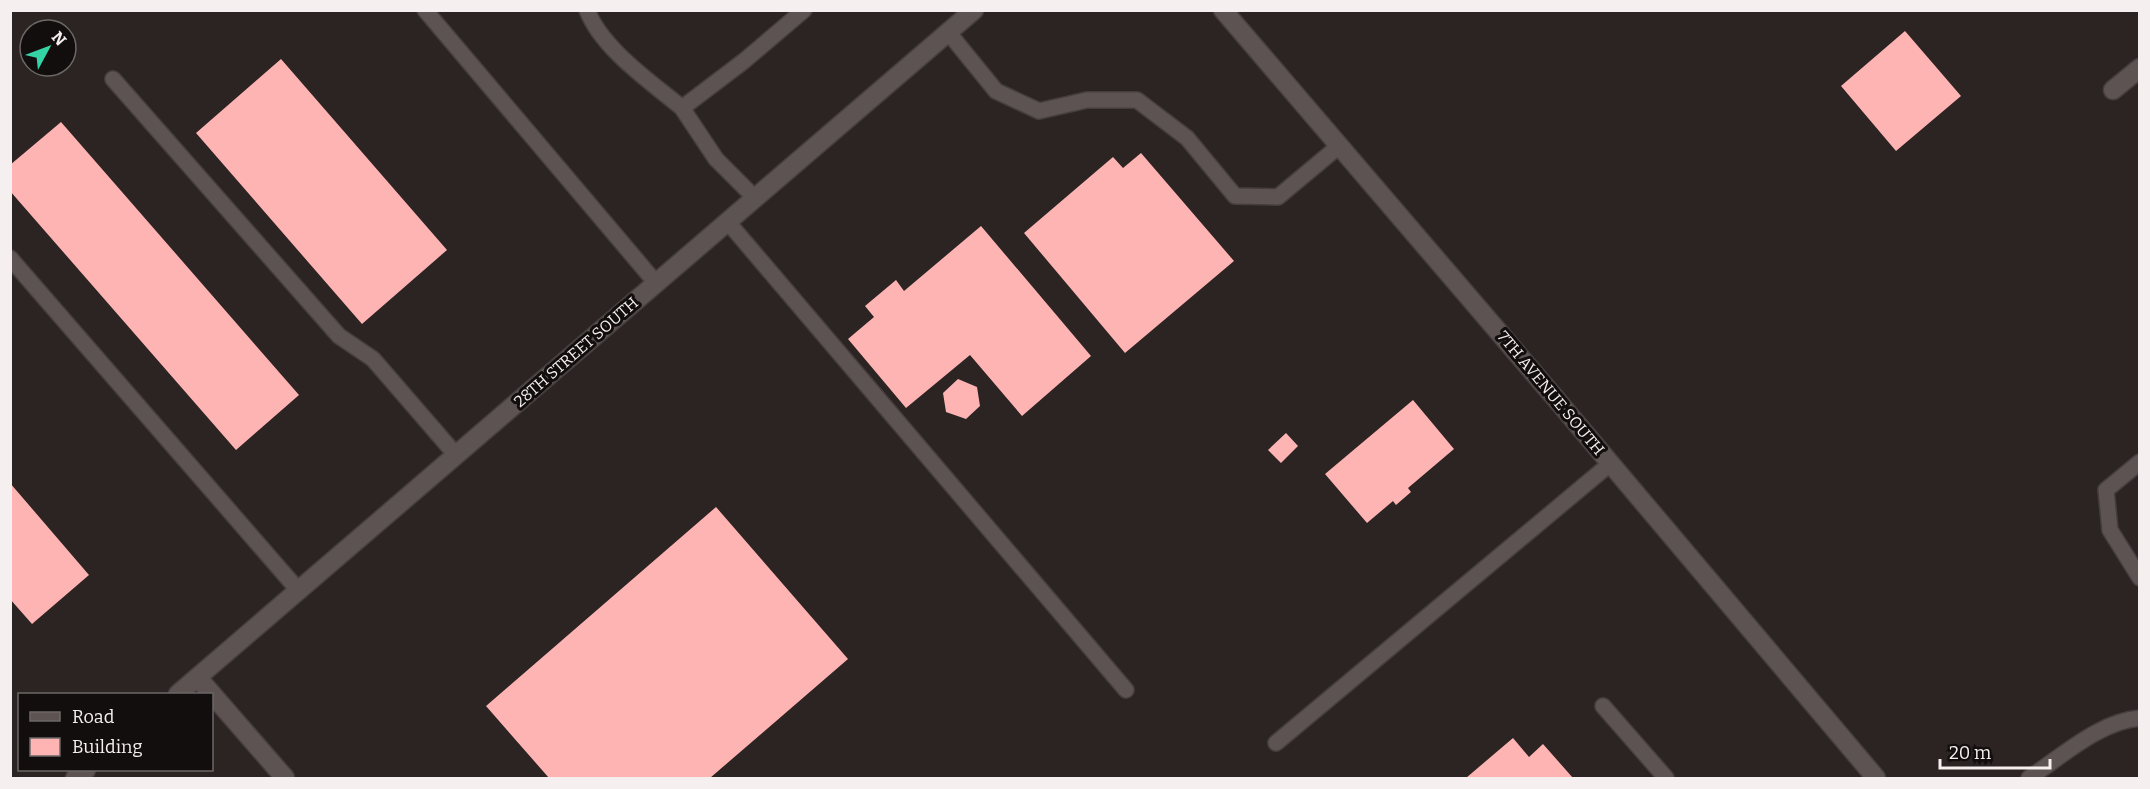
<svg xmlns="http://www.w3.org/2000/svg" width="2150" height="789" viewBox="0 0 2150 789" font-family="Bitter,serif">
	<rect width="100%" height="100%" fill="#2c2323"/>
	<path fill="#ffb4b4" d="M1905 31 1961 96 1896 151 1841 86Z
		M281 59 447 250 362 324 196 133Z
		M61 122 299 395 236 450 10 191V165Z
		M1141 153 1234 261 1125 353 1024 233 1113 157 1123 168Z
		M981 226 1091 356 1022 416 970 355 906 408 848 339 874 317 865 306 896 280 904 291Z
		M958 379 977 387 980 406 966 419 946 412 943 393Z
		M1413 400 1454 449 1408 488 1411 492 1396 505 1393 501 1367 523 1325 474Z
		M1286 433 1298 446 1281 463 1268 450Z
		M10 483 89 575 32 624 10 599Z
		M716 507 848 659 710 778H549L486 706Z
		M1513 738 1529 757 1543 744 1573 778H1466Z"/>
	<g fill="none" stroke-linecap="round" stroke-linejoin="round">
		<g stroke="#463e3e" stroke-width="18">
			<path id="lane" d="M425 10 656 283
				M587 10C602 49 651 82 682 108
				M948 32 996 91 1039 111 1087 100H1137L1187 138 1235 196 1278 197 1339 146
				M113 79 339 336 373 359 456 455
				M754 197 716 159 682 108 744 61 804 10
				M727 221 1126 690
				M10 258 299 591
				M2140 462 2106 490 2110 530 2140 578
				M1603 706 1666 778
				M1276 743 1611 463
				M2029 778C2061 757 2100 721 2140 718"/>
		</g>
		<g stroke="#463e3e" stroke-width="21">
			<path id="street" d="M1223 10 1556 399 1876 778
				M2113 90 2140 68
				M198 678 285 778
				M178 694 974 10
				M75 778 86 770"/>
		</g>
		<use href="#lane" stroke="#5d5353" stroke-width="15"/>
		<use href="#street" stroke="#5d5353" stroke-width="18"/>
	</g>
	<g text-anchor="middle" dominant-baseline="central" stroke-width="6" stroke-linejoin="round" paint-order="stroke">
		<g font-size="16" fill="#f5efef" stroke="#110e0d">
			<text transform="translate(576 352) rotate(-41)">28TH STREET SOUTH</text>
			<text transform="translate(1551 393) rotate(50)">7TH AVENUE SOUTH</text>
		</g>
	</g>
	<rect width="2150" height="789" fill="none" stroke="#f5efef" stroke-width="24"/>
	<rect x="18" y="693" width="195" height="78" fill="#110e0d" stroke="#6c6867" stroke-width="1.5"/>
	<rect x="30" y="712" width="30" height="9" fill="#5d5353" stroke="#6c6867" stroke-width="1.5"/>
	<text x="72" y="723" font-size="18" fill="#f5efef">Road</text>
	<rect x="30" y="738" width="30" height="18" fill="#ffb4b4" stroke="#6c6867" stroke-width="1.5"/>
	<text x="72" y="753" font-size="18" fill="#f5efef">Building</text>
	<g transform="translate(48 48) rotate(49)"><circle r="28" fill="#110e0d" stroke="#6c6867" stroke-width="1.5"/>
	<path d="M0-4.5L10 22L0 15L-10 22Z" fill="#35d4a7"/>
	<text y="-9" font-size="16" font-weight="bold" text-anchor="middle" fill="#f5efef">N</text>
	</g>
	<path d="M1940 759v9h110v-9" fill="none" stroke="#f5efef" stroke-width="3"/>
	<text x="1949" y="759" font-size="18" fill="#f5efef" stroke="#110e0d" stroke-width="4.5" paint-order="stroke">20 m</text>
</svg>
